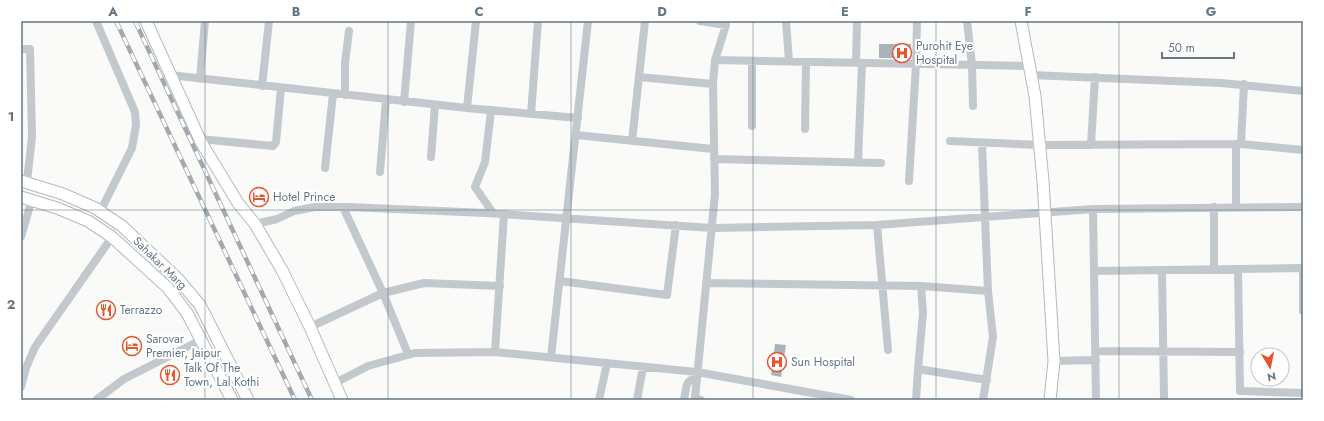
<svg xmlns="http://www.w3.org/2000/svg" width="1324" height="421" viewBox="0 0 1324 421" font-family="Jost,sans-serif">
	<rect width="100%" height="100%" fill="#fafaf8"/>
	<path fill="#aab3b9" d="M879 44H911V58H879Z
		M775 344 786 345 781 377 771 375Z"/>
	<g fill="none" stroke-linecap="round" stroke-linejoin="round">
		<g stroke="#b3babf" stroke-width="13">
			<path id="secondary" d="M146 21 201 142 238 203 255 224 282 270 310 327 342 400
				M1021 21 1035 96 1043 181 1054 361 1050 400
				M21 181 63 194 95 208 122 226 178 279 200 305 248 400
				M21 197 57 208 88 221 112 237 168 288 187 313 232 400"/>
		</g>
		<path stroke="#c3c8cc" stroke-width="8" d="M96 21 135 112 136 125 132 148 100 212
			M700 21 726 25 715 60 713 84 715 194 695 398 701 400
			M786 21 789 61
			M967 21 972 65 973 106
			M21 49H30L32 137 27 181
			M715 60 1029 66
			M856 63 857 21
			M170 75 467 108 578 118
			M1031 75 1221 83 1303 91
			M639 77 713 84
			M200 79 205 21
			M262 86 269 21
			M345 95V63L349 31
			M404 102 411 21
			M467 108 476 21
			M491 111 485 162 475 187 493 213
			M531 114 538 21
			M752 126V61
			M805 129 806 62
			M576 135 713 149
			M200 139 273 146 276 142 281 88
			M632 141 645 21
			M950 141 1040 145 1241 144 1303 150
			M982 143 988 291 993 337 983 400
			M1236 144V207
			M1241 144 1244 84
			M1091 145 1095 77
			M431 157 435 105
			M714 159 881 163
			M858 162 862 63
			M325 168 333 94
			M380 172 386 100
			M909 181 916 64 917 21
			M343 207 383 293 408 354
			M1214 207V269
			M1093 209 1096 400
			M255 224 277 219 294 211 315 207H348L486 213 712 228 877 225 1093 209 1303 207
			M877 225 888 350
			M21 237 32 199
			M1238 269 1240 391 1303 393
			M1162 270 1164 400
			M1094 271 1303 268V311
			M560 281 667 295 676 225
			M706 283 921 286 923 313 918 369
			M921 286 988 291
			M310 327 383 293 424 283 500 286
			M1095 351 1240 352
			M495 352 504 214
			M551 357 588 21
			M1054 361 1096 360
			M335 383 368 366 415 353 495 352 697 372 851 400
			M21 387 26 368 35 347 112 237
			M96 400 124 379 201 340
			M599 400 607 363
			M637 400 643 367
			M684 400C686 390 685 379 697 378
			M916 400 918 369 987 380"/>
		<use href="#secondary" stroke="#fff" stroke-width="11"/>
		<g stroke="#a2aab0" stroke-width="4.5">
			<path id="rail" d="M116 21 295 400
				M135 21 312 400"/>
		</g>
		<use href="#rail" stroke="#fff" stroke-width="3" stroke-dasharray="9" stroke-linecap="butt"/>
	</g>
	<path fill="none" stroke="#657683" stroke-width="1" stroke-opacity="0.55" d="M205 21V400M388 21V400M571 21V400M753 21V400M936 21V400M1119 21V400M21 210H1303"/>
	<defs>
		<g id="hospital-ring" transform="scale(1)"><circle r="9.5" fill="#fff" stroke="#e4572e" stroke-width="1.5"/><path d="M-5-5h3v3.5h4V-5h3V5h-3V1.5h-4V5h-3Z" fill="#e4572e"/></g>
		<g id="hotel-ring" transform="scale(1)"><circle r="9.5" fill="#fff" stroke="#e4572e" stroke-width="1.5"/><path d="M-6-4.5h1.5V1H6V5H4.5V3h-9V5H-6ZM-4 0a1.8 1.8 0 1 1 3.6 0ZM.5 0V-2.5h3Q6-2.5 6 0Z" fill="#e4572e"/></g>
		<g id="restaurant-ring" transform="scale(1)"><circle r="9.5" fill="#fff" stroke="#e4572e" stroke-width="1.5"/><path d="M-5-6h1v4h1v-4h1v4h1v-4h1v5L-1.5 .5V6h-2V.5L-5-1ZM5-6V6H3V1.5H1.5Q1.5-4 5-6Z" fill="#e4572e"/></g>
	</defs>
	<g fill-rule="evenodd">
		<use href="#hospital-ring" x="902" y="53"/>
		<use href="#hotel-ring" x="259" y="197"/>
		<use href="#restaurant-ring" x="106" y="310"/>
		<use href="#hotel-ring" x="132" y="346"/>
		<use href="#hospital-ring" x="777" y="362"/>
		<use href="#restaurant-ring" x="170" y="375"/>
	</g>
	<g text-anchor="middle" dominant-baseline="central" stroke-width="4" stroke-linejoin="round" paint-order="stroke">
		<g font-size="12" fill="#657683" stroke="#fff" text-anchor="start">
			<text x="916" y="46">Purohit Eye<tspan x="916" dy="14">Hospital</tspan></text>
			<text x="273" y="197">Hotel Prince</text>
			<text x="120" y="310">Terrazzo</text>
			<text x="146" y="339">Sarovar<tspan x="146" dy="14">Premier, Jaipur</tspan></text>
			<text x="791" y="362">Sun Hospital</text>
			<text x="184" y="368">Talk Of The<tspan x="184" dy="14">Town, Lal Kothi</tspan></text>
		</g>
		<g font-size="12" fill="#657683" stroke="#fff">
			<text transform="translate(160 263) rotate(44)">Sahakar Marg</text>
		</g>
	</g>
	<rect width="1324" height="421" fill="none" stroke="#ffffff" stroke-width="44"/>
	<g transform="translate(1270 367) rotate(170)"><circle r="19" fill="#ffffff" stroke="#c1c8cd"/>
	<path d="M0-3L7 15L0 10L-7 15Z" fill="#e4572e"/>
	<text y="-6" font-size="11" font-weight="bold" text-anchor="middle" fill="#657683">N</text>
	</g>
	<path d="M1162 52v6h72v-6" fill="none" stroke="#657683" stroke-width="2"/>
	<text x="1168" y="52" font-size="12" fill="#657683" stroke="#ffffff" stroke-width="3" paint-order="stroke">50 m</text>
	<rect x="22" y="22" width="1280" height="377" fill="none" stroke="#657683" stroke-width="1.5"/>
	<g font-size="13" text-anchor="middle" font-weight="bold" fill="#657683">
		<text x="113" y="16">A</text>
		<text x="296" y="16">B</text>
		<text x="479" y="16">C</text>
		<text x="662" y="16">D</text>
		<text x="845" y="16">E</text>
		<text x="1028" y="16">F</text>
		<text x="1211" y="16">G</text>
		<text x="11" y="121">1</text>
		<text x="11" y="309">2</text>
	</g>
</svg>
